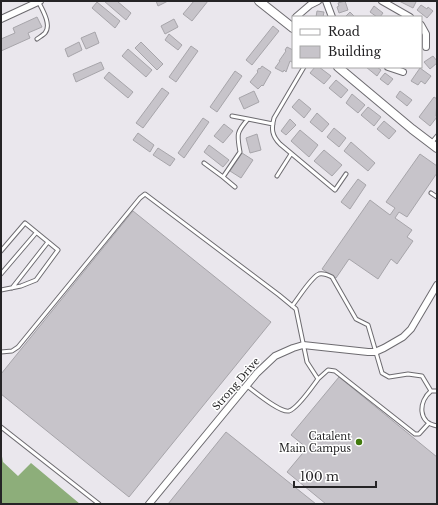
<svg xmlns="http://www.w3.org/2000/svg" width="438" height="505" viewBox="0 0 438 505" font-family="'Libre Baskerville',serif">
	<rect width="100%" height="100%" fill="#eae7ed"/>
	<path fill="#8dae7a" d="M1 451 3 462 18 476 31 463 80 504H1Z"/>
	<path fill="#c7c4ca" stroke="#a7a5aa" d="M104 1H117L131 13 126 20Z
		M156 1H168L158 6Z
		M194 1H208L192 21 183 14Z
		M345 1 348 10 339 13 337 7 339 6 338 3Z
		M399 1H414L416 2 413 8Z
		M97 2 120 21 115 28 92 8Z
		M421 5 427 9 428 7 433 11 427 18 417 10Z
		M374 6 383 13 380 17H377L370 12Z
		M317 11 324 12 323 17H316Z
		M350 12 354 16 353 17H345Z
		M37 17 42 27 28 33 30 38 1 51V39L15 33 13 28Z
		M174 19 178 27 165 34 161 26Z
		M273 26 279 31 252 65 246 60Z
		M95 32 99 43 86 49 81 38Z
		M169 34 182 45 178 50 165 40Z
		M79 42 82 50 68 57 65 49Z
		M141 42 163 64 157 70 135 48Z
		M191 46 198 51 176 82 169 77Z
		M287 47 293 50V60L292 62 290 61 286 72 284 70 283 72 275 68 280 61H279L286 51 285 50Z
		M128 49 152 70 146 77 122 56Z
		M433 56 437 61V63L430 69 424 62Z
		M101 62 104 69 76 82 73 74Z
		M262 66 271 72 263 86 262 85 258 89 250 82 258 72 257 71 259 68 260 69Z
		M315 67H319L331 76 324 84 310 73Z
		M366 67H377L381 70 377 76Z
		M420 68 431 76 425 84 421 81 418 85 411 81Z
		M235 71 242 76 217 112 210 107Z
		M109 72 133 92 128 98 104 78Z
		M385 73 393 79 388 85 380 79Z
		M336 80 348 90 341 98 329 88Z
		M162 88 169 93 143 128 136 123Z
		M254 91 259 102 244 109 239 98Z
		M400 91 412 100 407 106 396 97Z
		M352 94 365 105 358 113 346 103Z
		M434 97 437 99 436 116 437 117 430 126 419 117Z
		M299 99 311 109 304 118 292 107Z
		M368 107 381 117 374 126 361 115Z
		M317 113 329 124 322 132 310 122Z
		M203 118 209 122 184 158 178 153Z
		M290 119 296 125 286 135 281 131Z
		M384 121 396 131 389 139 377 129Z
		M224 124 233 131 223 143 214 136Z
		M334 128 346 138 339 147 327 137Z
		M300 130 318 145 309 157 291 141Z
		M138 133 154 145 150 152 133 140Z
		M257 134 261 150 250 153 246 138Z
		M351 142 375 163 368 171 344 151Z
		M209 145 229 160 223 167 204 152Z
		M158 148 175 159 170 166 153 155Z
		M324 150 342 165 332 176 314 161Z
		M242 153 253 160 241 178 230 171Z
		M420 154 437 166V173L407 217 399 212 395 218 412 230 407 237 413 241 397 264 391 259 378 279 349 259 336 278 322 269 370 200 390 215 395 208 386 202Z
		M358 179 366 185 350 209 341 202Z
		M133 211 271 322 129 497 1 394V374Z
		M339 377 437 457V504H326L287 472 307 448 291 435Z
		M226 432 316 504H168Z"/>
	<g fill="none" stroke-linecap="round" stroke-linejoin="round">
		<g stroke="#6d6b70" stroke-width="5">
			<path id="service" d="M37 39C40 37 43 35 45 33 52 25 42 9 38 1
				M304 67 274 118C271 129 272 136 280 144L335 190 346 174
				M232 116 248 119
				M432 142 437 136
				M204 163 223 177
				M277 176 291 154
				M235 187 223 177 240 152C237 134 236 133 248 119L273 124
				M431 193 437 197
				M1 251 25 223 58 250 36 280 21 286 1 290
				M1 274 36 233
				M12 288 48 242
				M292 306C298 299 311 277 319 274 324 273 328 275 332 277L356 319 368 325 382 373 389 377 408 374 422 376 431 391H437
				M1 352 12 351 18 347 140 198 145 194 279 295 296 309 307 362 318 379C312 387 298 408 289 411 280 413 254 391 247 386
				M318 379 328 370 335 371 415 434H419L429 423
				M431 391C418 402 418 423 437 426
				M1 427 99 504"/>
		</g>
		<g stroke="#6d6b70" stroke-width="8">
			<path id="minor" d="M326 1 332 17
				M382 1 410 17
				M296 17 310 5 318 1
				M1 19 40 1
				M421 25 426 34V47
				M388 67 403 72
				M149 504 257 373 275 356 293 348 303 345 368 352H375L384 348 403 337 411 329 437 285"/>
		</g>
		<g stroke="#6d6b70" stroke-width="10">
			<path id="tertiary" d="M259 1 293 28
				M338 67 412 129 437 148"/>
		</g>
		<use href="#service" stroke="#fff" stroke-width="3"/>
		<use href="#minor" stroke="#fff" stroke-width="6"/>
		<use href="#tertiary" stroke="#fff" stroke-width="8"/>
	</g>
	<circle fill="#427a0e" stroke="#fff" stroke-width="1.5" cx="359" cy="442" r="4"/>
	<g text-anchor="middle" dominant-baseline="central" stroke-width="3" stroke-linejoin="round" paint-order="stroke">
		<g font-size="10" fill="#252426" stroke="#fff">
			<text transform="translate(236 384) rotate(-49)">Strong Drive</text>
		</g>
		<g font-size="10" fill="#252426" stroke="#fff" text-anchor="end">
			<text x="351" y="436">Catalent<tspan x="351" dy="12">Main Campus</tspan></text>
		</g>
	</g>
	<rect width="438" height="505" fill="none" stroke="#252426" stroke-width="4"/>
	<rect x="292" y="16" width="130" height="52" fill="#ffffff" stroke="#a8a7a8"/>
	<rect x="300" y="29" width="20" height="6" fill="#ffffff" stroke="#a8a7a8"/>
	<text x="328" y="36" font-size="12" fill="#252426">Road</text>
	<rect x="300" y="46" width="20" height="12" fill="#c7c4ca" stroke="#a8a7a8"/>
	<text x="328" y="56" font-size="12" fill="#252426">Building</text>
	<path d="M294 481v6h82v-6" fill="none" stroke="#252426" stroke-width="2"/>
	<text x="300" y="481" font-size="12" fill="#252426" stroke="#ffffff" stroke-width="3" paint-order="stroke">100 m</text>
</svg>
